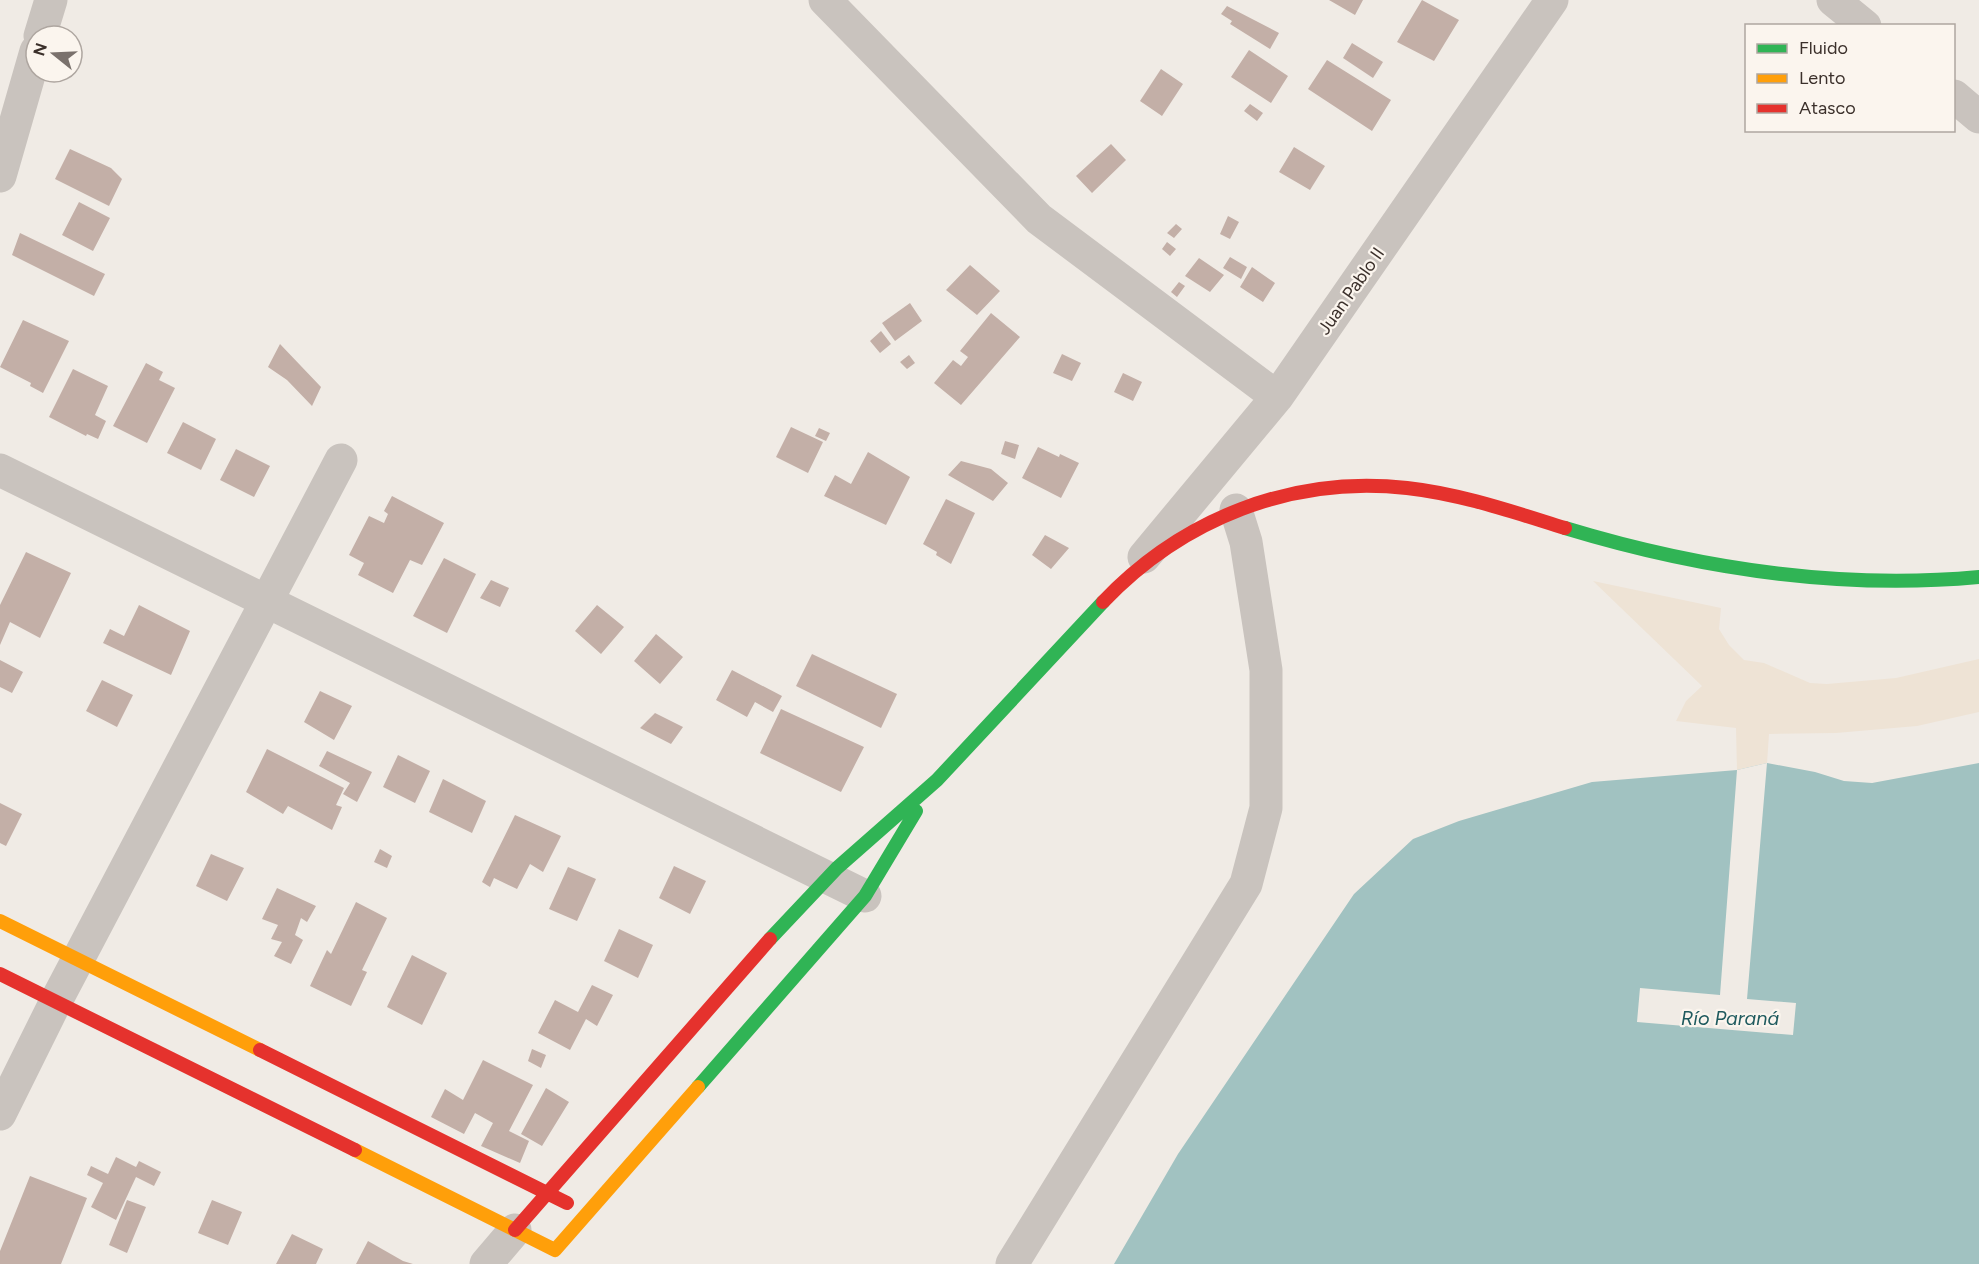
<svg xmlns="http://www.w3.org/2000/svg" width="1979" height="1264" viewBox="0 0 1979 1264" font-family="Figtree,sans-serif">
	<rect width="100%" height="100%" fill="#f0ebe5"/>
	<path fill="#eee3d5" d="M1593 581 1721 608 1719 629 1729 645 1744 660 1764 663 1810 683 1827 684 1896 678 1979 659V712L1917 726 1836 733 1769 734 1767 763 1737 770 1736 728 1676 721 1686 701 1702 686Z"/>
	<path fill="#a1c2c1" d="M1767 763 1815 772 1844 781 1872 783 1979 763V1264H1114L1178 1154 1354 894 1413 839 1459 821 1592 782 1737 770Z"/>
	<path fill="#f0ebe5" d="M1767 763 1747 999 1796 1003 1793 1035 1637 1022 1640 988 1720 995 1737 770Z"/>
	<path fill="#c3afa7" d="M1329 0H1363L1355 15Z
		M1422 0 1459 20 1434 61 1397 42Z
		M1227 6 1279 33 1270 49 1230 24 1232 21 1221 14Z
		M1352 43 1383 62 1373 78 1343 58Z
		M1249 50 1288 76 1271 103 1231 77Z
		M1327 60 1391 100 1372 131 1308 89Z
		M1161 69 1183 84 1162 116 1140 101Z
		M1250 104 1263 113 1257 121 1244 111Z
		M1111 144 1126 160 1092 193 1076 176Z
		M1294 147 1325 166 1310 190 1279 172Z
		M70 149 111 168 122 179 109 206 55 179Z
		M79 202 110 218 93 251 62 235Z
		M1228 216 1239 222 1230 239 1220 234Z
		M1176 224 1182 229 1174 238 1167 233Z
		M20 233 105 274 94 296 12 255Z
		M1167 242 1176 249 1170 256 1162 249Z
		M1230 257 1247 267 1241 279 1223 268Z
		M1199 258 1224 275 1210 292 1185 276Z
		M970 265 1000 291 977 315 946 290Z
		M1252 267 1275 283 1263 302 1240 287Z
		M1179 282 1185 286 1177 297 1171 292Z
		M910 303 922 321 895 341 882 323Z
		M991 313 1020 337 961 405 934 383 953 360 961 366 968 357 960 351Z
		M23 320 69 341 43 393 30 386 31 383 0 367Z
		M881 331 891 344 880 353 870 341Z
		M280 344 321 387 312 406 287 380 268 367Z
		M1062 354 1081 363 1072 381 1053 373Z
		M909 355 915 363 907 369 900 362Z
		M146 363 163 372 159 380 175 388 147 443 113 426Z
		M73 369 108 386 95 415 106 421 98 439 87 434 86 436 49 417Z
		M1123 373 1142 382 1133 401 1114 392Z
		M183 422 216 439 201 470 167 453Z
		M791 427 823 442 808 473 776 457Z
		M819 428 830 433 826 441 815 436Z
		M1005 441 1019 445 1015 459 1001 454Z
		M1038 447 1059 457 1060 454 1079 463 1061 498 1022 478Z
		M236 449 270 466 254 497 220 480Z
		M868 452 910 477 886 525 824 496 835 475 851 484Z
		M961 461 991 469 1008 483 993 501 948 475Z
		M392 496 444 523 422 565 410 560 393 593 358 575 364 563 349 555 369 516 384 523 388 514 384 511Z
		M946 499 975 513 951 564 936 555 937 552 923 544Z
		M1045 535 1069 548 1051 569 1032 555Z
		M26 552 71 573 40 638 10 622 0 645V605Z
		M444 558 476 574 447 633 413 616Z
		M491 580 509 588 500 607 480 598Z
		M139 605 190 631 171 675 103 643 110 629 124 636Z
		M597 605 624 627 601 654 575 631Z
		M656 634 683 657 660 684 634 661Z
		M812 654 897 694 881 728 796 686Z
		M0 660 23 672 12 693 0 687Z
		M732 670 782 696 773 712 755 702 747 717 716 700Z
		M102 680 133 695 117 727 86 711Z
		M320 691 352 706 334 740 304 722Z
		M781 709 864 747 841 792 760 753Z
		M655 713 683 727 671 744 640 728Z
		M267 749 344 788 336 805 342 807 332 830 288 806 283 814 246 792Z
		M327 751 372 772 357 802 343 794 350 783 319 766Z
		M398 755 430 771 415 803 383 787Z
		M443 779 486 801 472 833 429 812Z
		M0 803 22 814 6 846 0 843Z
		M515 815 561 836 543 872 530 864 517 889 494 878 490 887 482 882Z
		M380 849 392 856 387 868 374 862Z
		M211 854 244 868 227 901 196 886Z
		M674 866 706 881 690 914 659 898Z
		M568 867 596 879 577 921 549 909Z
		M277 888 316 906 307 922 301 918 295 935 303 940 291 964 274 956 282 942 271 939 278 925 262 919Z
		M356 902 387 918 362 970 367 972 351 1006 310 986 327 950 331 954Z
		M619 929 653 945 638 978 604 961Z
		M412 955 447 973 422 1025 387 1007Z
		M592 985 613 995 597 1026 586 1019 570 1050 538 1033 555 1000 578 1012Z
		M532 1049 546 1055 541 1068 528 1061Z
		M483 1060 533 1085 509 1131 529 1141 520 1163 481 1146 493 1123 475 1113 464 1134 431 1117 445 1089 463 1100Z
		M546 1088 569 1102 542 1146 521 1134Z
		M116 1157 136 1167 139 1161 161 1172 154 1186 136 1177 116 1220 91 1207 103 1183 87 1175 91 1166 108 1174Z
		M30 1176 87 1198 61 1264H0V1251Z
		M127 1200 146 1207 127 1253 109 1245Z
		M212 1200 242 1212 228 1245 198 1233Z
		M292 1234 323 1249 316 1264H276Z
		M368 1241 403 1261 413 1264H356Z"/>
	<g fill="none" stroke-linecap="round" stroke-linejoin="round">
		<path stroke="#c9c3be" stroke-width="33" d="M825 0 1039 219 1277 397
			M1833 0 1865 26
			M40 36 51 0
			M1954 96 1979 117
			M0 176 36 51
			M0 470 865 896
			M1144 557 1277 397 1552 0
			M0 1114 55 1003 341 460
			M486 1264 515 1230
			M1012 1264 1246 884 1266 808V670L1246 542 1236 510"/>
		<path stroke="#30b455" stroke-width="14" d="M1565 528C1700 569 1838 590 1979 577
			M770 939 837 868 937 780 1103 602
			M698 1087 865 896 916 811"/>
		<path stroke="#ff9f0a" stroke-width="14" d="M0 921 260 1050
			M355 1150 555 1250 698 1087"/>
		<path stroke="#e5322d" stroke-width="14" d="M1103 602C1182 519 1292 475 1407 488 1461 494 1513 512 1565 528
			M0 974 355 1150
			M260 1050 567 1203
			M515 1230 770 939"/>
	</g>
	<g text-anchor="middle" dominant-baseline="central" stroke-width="4.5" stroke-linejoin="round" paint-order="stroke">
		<g font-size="18" fill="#3b302b" stroke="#fbf5ee">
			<text transform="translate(1351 291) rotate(-55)">Juan Pablo II</text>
		</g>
		<g font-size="20" font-style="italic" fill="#1f5a5e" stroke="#fbf5ee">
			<text x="1730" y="1018">Río Paraná</text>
		</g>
	</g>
	<rect x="1745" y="24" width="210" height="108" fill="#fbf5ee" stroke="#aea6a0" stroke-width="1.5"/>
	<rect x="1757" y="44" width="30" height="9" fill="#30b455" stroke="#aea6a0" stroke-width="1.5"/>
	<text x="1799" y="54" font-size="18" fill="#3b302b">Fluido</text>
	<rect x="1757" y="74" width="30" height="9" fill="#ff9f0a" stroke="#aea6a0" stroke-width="1.5"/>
	<text x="1799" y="84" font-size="18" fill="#3b302b">Lento</text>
	<rect x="1757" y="104" width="30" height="9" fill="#e5322d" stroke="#aea6a0" stroke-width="1.5"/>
	<text x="1799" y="114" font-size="18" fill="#3b302b">Atasco</text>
	<g transform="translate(54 54) rotate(288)"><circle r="28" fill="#fbf5ee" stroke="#aea6a0" stroke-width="1.5"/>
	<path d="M0-4.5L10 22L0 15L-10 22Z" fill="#7a716c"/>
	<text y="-9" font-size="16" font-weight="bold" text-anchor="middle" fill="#3b302b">N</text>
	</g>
</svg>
